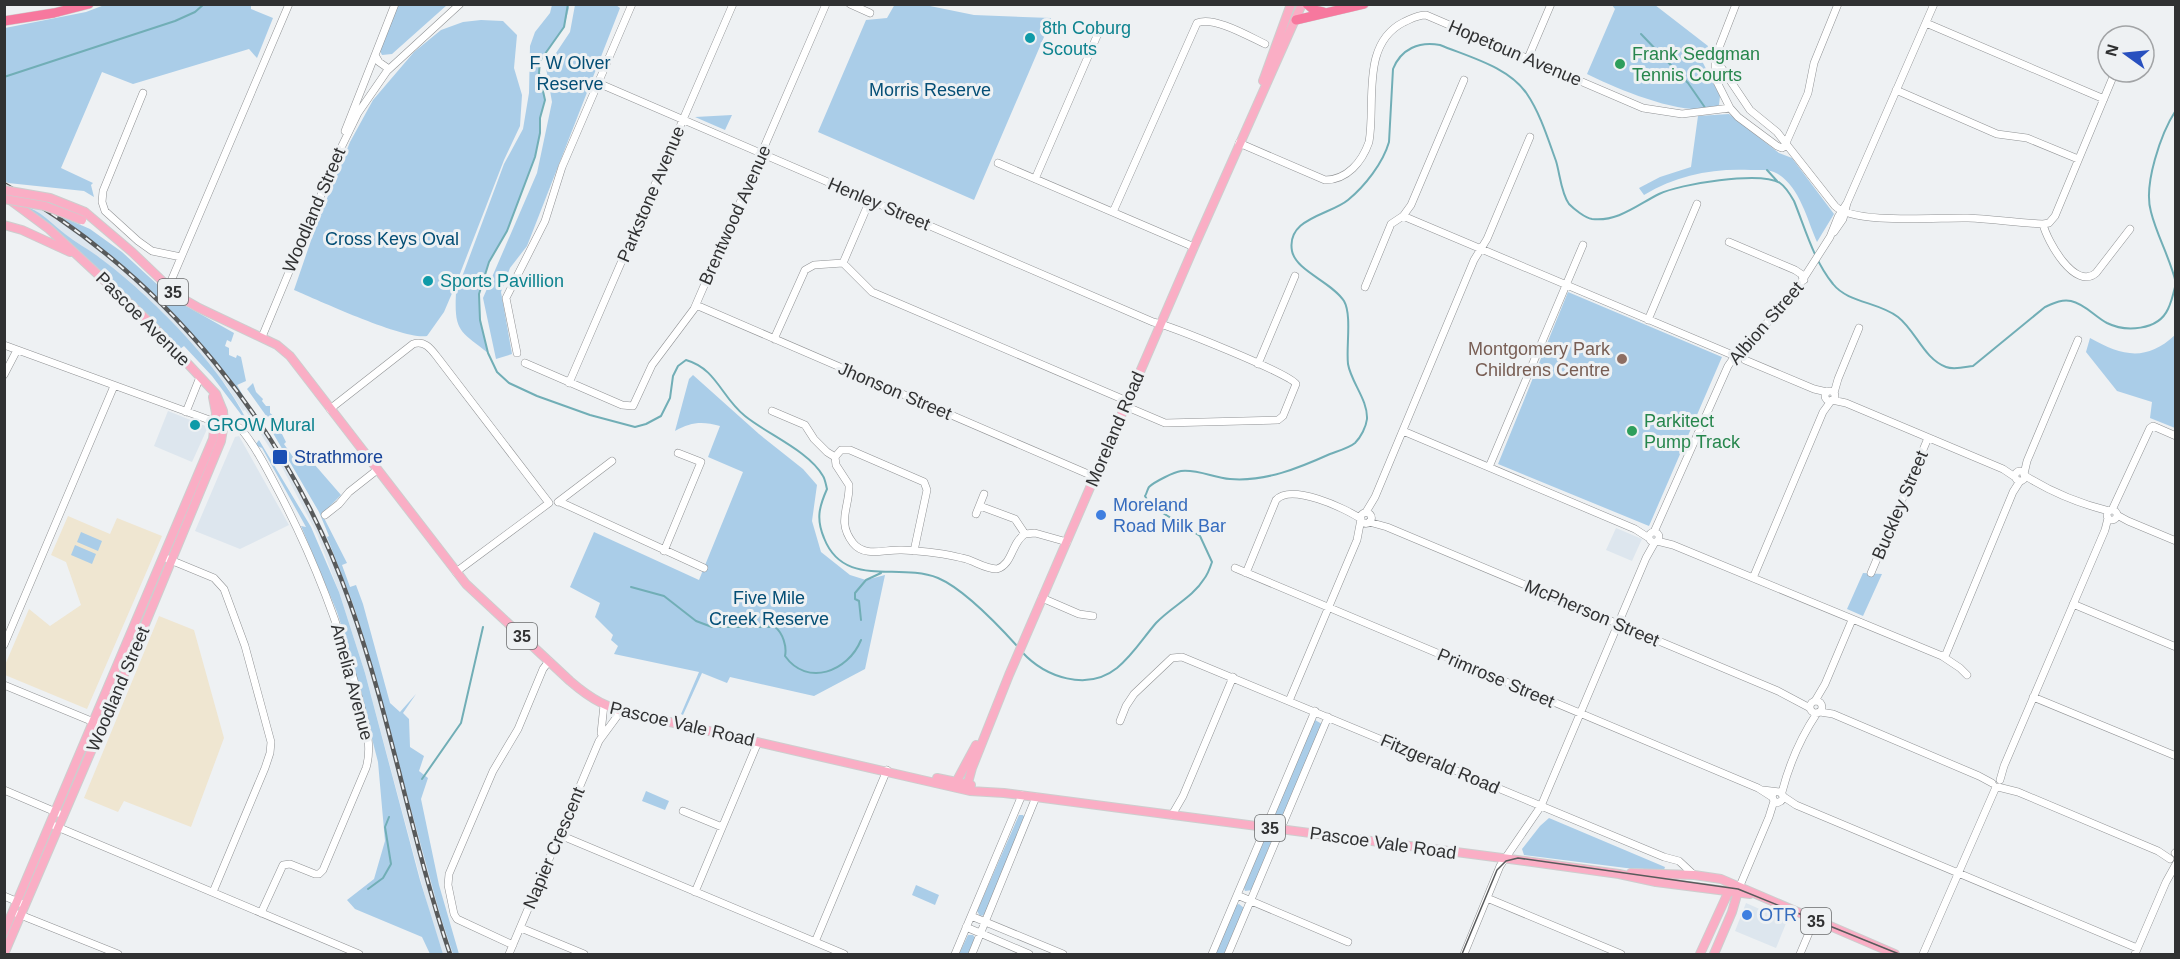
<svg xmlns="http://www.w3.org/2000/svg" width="2180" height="959" viewBox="0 0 2180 959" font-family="Helvetica,sans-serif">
	<rect width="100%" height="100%" fill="#eef1f3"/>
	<path fill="#dde6ee" d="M31 207 51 212 79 231 136 278 160 300 200 342 238 389 270 435 294 474 327 537 353 604 453 954H443L431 918 365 673 339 592 317 534 283 469 250 417 245 410 243 411 226 385 171 323 134 287 100 258 63 233Z
		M168 411 208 427 192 462 154 446Z
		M239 436 289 525 240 549 195 531 235 437Z
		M1616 528 1642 539 1632 561 1606 550Z
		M1746 903 1787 921 1776 948 1735 931Z"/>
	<path fill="#efe6d1" d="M68 516 110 534 117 518 162 536 87 709 5 675V665L29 609 50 626 81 605 66 562 51 555Z
		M159 616 194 630 224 738 191 827 124 801 118 812 84 798Z"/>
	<path fill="#aacde8" d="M107 4 251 5V9L273 18 257 58 249 49 133 84 102 72 61 168 93 183 91 185 94 197 84 191 8 183 5 181V28L86 12Z
		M895 4 925 5 974 15 1051 18 1050 23 974 200 818 132 866 20 887 18Z
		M397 5H447L392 54 382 55 379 49Z
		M552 5H568L569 8 564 27 540 61 539 73 545 100 540 118V133L535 157 507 231 489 262 479 294 480 320 488 353C460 331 454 332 456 293L504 164 523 129 529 93 530 46 535 32 550 13Z
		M575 5H616L620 8 527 246 510 268 501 292 512 354 496 359 483 298 537 173 552 102 546 68 570 32Z
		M1612 5H1655L1708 46 1702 61 1720 96 1719 105C1691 121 1615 88 1587 74L1615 9Z
		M481 20 503 21 517 35 514 68 522 95 520 126 504 160 456 284 444 312 427 336C404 340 320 301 294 290L317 223 350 142 373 100 414 52 441 30 463 22Z
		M1729 114 1779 153 1792 158 1834 214 1817 242C1807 219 1800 188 1778 174 1771 169 1760 170 1751 170 1713 168 1677 175 1644 195L1639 188 1660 177 1691 167 1698 116Z
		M732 115 725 130 695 117Z
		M24 206C39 209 53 225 65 234 76 243 89 249 100 258 149 294 224 369 249 425L212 376 184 346 180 349 86 258Z
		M51 212 90 229 122 252 172 298 234 333 231 342 227 340 225 346 229 348V355L236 358 237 355 241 357 246 381 237 385 245 399C190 326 127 263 51 212Z
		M1568 292 1722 357 1649 526 1498 464Z
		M2175 335V428L2150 418 2152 402 2117 391 2086 352 2090 338C2122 356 2146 362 2175 335Z
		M693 375 759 434 803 469 817 485 812 521 821 552 850 575 866 580 885 575 865 669 814 696 730 677 727 683 702 673 683 715 681 714 699 672 614 654 618 646 611 640 613 635 595 617 600 603 570 587 594 532 699 580 743 472 708 457 720 426C702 421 691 422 675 431L689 379Z
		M253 383 256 392 263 399 262 401 266 406H270V413L283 424 279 428 286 442 284 444 298 464 308 457 341 495 322 514 347 563 342 565 350 587 356 585 363 604 390 703 400 712 416 694 403 713 409 719 410 747 424 756 419 771 428 778 421 799 439 885 459 954H453L441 918 362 632 353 604 327 537 329 536 319 512 270 428V423L273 420 270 416 267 417 247 389Z
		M259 440 311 527 339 592 365 673 420 880 443 954H430L422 937 355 909 347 900 374 879 385 841 378 762 350 653 337 612 301 526 306 527 262 448 255 445Z
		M81 532 102 541 98 551 77 542Z
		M75 545 96 554 92 564 71 555Z
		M1863 573 1882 574 1863 616 1847 609Z
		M1315 720 1322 724 1283 816 1278 817 1275 813Z
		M646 791 669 801 665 810 642 801Z
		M1019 815H1023L1025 818 985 915 980 916 977 911Z
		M1549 818 1665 867 1664 870 1626 868 1524 855 1522 849 1540 826Z
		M1268 838 1271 842 1252 890 1245 891 1244 888 1264 840Z
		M916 885 939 895 935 905 912 895Z
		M1239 904 1244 908 1224 954H1215L1236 905Z
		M968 935H973L975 938 968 954H959Z"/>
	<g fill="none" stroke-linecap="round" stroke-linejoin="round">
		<path stroke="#71aeb6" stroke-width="2" d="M568 4 564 27 540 61 539 73 545 100 540 118V133L535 157 507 231 489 262 479 294 480 320 488 353 497 372 509 383 537 396 590 415 635 427 646 424 661 416 670 398 673 376 678 366 686 360C717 369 721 397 745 416 767 434 809 451 823 476 825 479 826 485 827 489 819 507 816 519 824 538 844 589 897 562 938 578 964 589 999 626 1018 647
			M1641 34 1688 83 1706 109
			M4 77 175 21 195 12 204 4
			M2176 110C2161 133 2143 185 2151 212 2157 236 2170 258 2176 283
			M1767 170 1777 181
			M631 587 664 596 696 621 712 627H775C783 633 787 647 785 656 807 687 848 672 861 640
			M861 620 859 601 855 599V593L866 580 881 573
			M1022 652C1045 677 1087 692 1117 668 1133 655 1143 638 1156 623 1171 607 1193 597 1204 579 1208 574 1210 568 1212 562L1200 536 1150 505 1145 496C1146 495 1148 488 1149 487 1154 482 1174 472 1181 471 1198 469 1214 478 1230 479 1265 482 1299 468 1330 454 1338 451 1349 448 1355 443 1361 437 1366 427 1367 419 1368 400 1351 382 1348 364 1346 347 1352 315 1344 301 1332 282 1296 271 1292 251 1286 218 1330 215 1348 200 1365 186 1383 163 1389 142L1393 69C1401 49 1419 41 1440 45 1469 57 1509 67 1527 94 1540 113 1548 139 1556 161 1560 174 1561 193 1569 204 1574 209 1585 218 1592 219 1618 222 1637 205 1659 194 1679 184 1760 171 1780 183 1786 187 1790 194 1794 201 1805 228 1814 261 1833 284 1848 303 1879 302 1898 317 1916 331 1924 359 1946 367 1954 370 1965 367 1973 366L2045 307C2054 303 2062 299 2071 301 2085 304 2094 316 2107 323 2125 332 2158 331 2168 309 2172 301 2174 291 2176 283
			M422 779 461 723 483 627
			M368 889 383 878 391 864 385 827 389 817"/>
		<g stroke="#909294" stroke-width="8">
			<path id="minor" d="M850 4 870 13
				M1926 23 2104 99
				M2130 36 2131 35
				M1528 58 1551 4
				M1715 58 1750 110 1777 132 1787 145
				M389 69 379 62 375 55 395 4
				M598 83 1153 322C1171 326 1291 374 1296 384L1283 416 1278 420 1165 423 1125 406
				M1896 90 1997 134 2027 138 2078 159
				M143 93 103 191 102 202 105 211 138 241 152 251 181 257
				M1730 108 1715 78V58L1736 4
				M345 131 375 55
				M1239 143 1325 180C1347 180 1362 162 1369 142 1376 103 1360 44 1404 22 1411 19 1417 15 1426 15L1643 108 1682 114 1730 108 1738 117 1777 146 1782 148 1787 145 1835 206C1854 225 1940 217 1968 218 1993 219 2018 223 2043 224L2049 223 2055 216 2115 72
				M1786 143 1808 93 1814 63 1838 4
				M998 163 1194 247
				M1035 179 1100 29
				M1113 212 1197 23C1214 16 1248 36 1265 44
				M1403 216 1735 356
				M2043 224C2047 241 2075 291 2096 273L2130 229
				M1834 232 1843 219 1847 203 1934 4
				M1729 242 1795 270 1801 274 1804 280
				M843 263 872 292 1127 401
				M1365 287 1391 224 1403 216 1411 205 1464 80
				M168 288 289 4
				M696 305 1095 477
				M1648 320 1697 204
				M262 337 338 154 358 113 387 71 460 4
				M774 339 805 270 814 265 843 263 870 200
				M4 345 215 422
				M517 353 506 298 545 221 562 167 632 4
				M1745 360 1814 389 1827 392
				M525 363 622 405 633 406 652 365 694 309 826 4
				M1258 364 1295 276
				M4 375 17 350
				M569 383 733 4
				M1825 396a5 5 0 1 1 10 0a5 5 0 1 1-10 0Z
				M1834 393 1838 379 1859 328
				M1832 400 1846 403 2003 469 2015 477
				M330 409 413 344C425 340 431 349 438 358L549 503 456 572
				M772 411 805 425 814 439 827 452 835 457
				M186 412 200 377
				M224 423C230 424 236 425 241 429 256 447 268 471 279 492 312 555 337 619 356 687 362 713 374 742 366 768L323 870 319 874H315L290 864 283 865 261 913
				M1403 431 1635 529 1649 538
				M835 457 836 465 849 485C850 507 836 521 853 543 865 558 885 549 902 550 921 551 943 553 962 558 974 560 984 569 997 569 1013 564 1011 543 1025 534L1035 533 1067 542
				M835 457 841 450H850L924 482 927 490 914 551
				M1489 467 1583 245
				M2015 476a5 5 0 1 1 10 0a5 5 0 1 1-10 0Z
				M2024 474 2027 461 2078 340
				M2024 475C2049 491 2081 504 2109 511
				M558 502 612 461
				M560 502 704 568
				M980 506 1015 519 1025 534
				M2107 515a5 5 0 1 1 10 0a5 5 0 1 1-10 0Z
				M2112 510 2150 428 2153 426 2176 436
				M1366 512 1375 497 1474 260 1487 239 1530 137
				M1360.5 518a5.5 5.5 0 1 1 11 0a5.5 5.5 0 1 1-11 0Z
				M976 514 984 494
				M325 515 339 504 349 492 377 470
				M2117 515 2128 521 2176 541
				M1369 522 1387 527 1778 691 1810 708
				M1649 537a5 5 0 1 1 10 0a5 5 0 1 1-10 0Z
				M1654 532 1728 366 1735 356 1791 298 1830 237 1838 217 1847 203
				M1657 541 1673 545 1942 656 1960 668 1967 675
				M664 551 701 462 678 453
				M168 559 214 578 224 589 245 646 271 742 270 753 265 768 213 892
				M1235 568 1758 788 1772 797
				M1246 573 1276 500C1291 483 1345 508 1361 519
				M1871 573 1928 438
				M1753 578 1823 412 1831 401
				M1042 598 1079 614 1093 616
				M2073 604 2176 647
				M4 645 114 386
				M1942 656 1946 654 2013 492 2020 481
				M4 685 96 723
				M2033 697 2176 756
				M1810 707a6 6 0 1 1 12 0a6 6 0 1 1-12 0Z
				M1289 701 1357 540 1361 519
				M1815 701 1825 684 1852 620
				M1820 712 1833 714 1979 776 1992 783
				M1120 721 1126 706 1134 694 1172 658 1182 657 1664 857 1679 861 1694 875
				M601 733 604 705
				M2000 780 2004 766 2105 530 2108 518
				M1998 787 2018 792 2158 851 2170 859
				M4 790 58 813
				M1763 790 1780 792 1784 797 1781 801 1777 803 1774 801 1772 796 1774 792
				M1782 792C1789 765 1801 737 1817 713
				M1784 797 1796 805 2137 948
				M683 811 722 827
				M1172 815 1183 796 1233 677
				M55 826 359 954
				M560 835 844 954
				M2175 853 2176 852
				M1739 888 1769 817 1774 801
				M695 892 758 742
				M1237 895 1348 942
				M4 896 25 905
				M1487 898 1621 954
				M18 914 118 954
				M971 916 1063 954
				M966 927 1029 954
				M521 928 584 954
				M815 942 887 770
				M513 945 457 919 454 914 448 885 449 874 493 771 518 729 543 669 549 661
				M509 954 599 741 621 711
				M955 954 1022 795
				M972 954 1036 797
				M1212 954 1315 711
				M1228 954 1328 717
				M1464 954 1500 866 1541 806 1646 558 1655 542
				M1800 954 1814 921
				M1923 954 1996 787
				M2135 954 2166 882 2176 864"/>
		</g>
		<g stroke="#cdcece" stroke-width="10">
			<path id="major" d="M1263 81 1291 4
				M85 212 132 252 178 296 199 308 277 345 290 356 466 584 570 681C592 700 607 708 635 714L970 791 1004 793 1525 861 1619 874 1656 882 1750 894
				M4 225 22 230 70 252
				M937 778 971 785
				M954 786 976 745
				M966 790 972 768 1009 675 1194 247 1302 4
				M1631 873 1694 875 1721 879 1895 954
				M4 932 213 439 216 413 213 397
				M4 954 129 663 221 441 224 423 223 411 216 394 147 320 49 229 10 200
				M1700 954 1727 895 1732 889 1739 888 1732 912 1714 954"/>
		</g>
		<g stroke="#cdcece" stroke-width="10">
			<path id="highway" d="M1307 4 1314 10 1323 12
				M1296 20 1364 4
				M4 21 54 13 89 4"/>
		</g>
		<use href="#minor" stroke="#fff" stroke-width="7"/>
		<use href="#major" stroke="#faaec5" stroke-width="8"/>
		<use href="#highway" stroke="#f7789e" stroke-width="9"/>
		<path stroke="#585a5b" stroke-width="1.5" d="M1462 954 1497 870 1506 861 1518 858 1738 889 1899 954"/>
		<g stroke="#585a5b" stroke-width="4.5">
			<path id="rail" d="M4 184C166 276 289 429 350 603 391 718 411 839 450 954"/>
		</g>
		<use href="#rail" stroke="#eef1f3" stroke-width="2" stroke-dasharray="7" stroke-linecap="butt"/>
		<g stroke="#cdcece" stroke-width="10" stroke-linecap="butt">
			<path id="major-bridge" d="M4 190 50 198 85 212
				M4 199 45 206 82 220"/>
		</g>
		<use href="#major-bridge" stroke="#faaec5" stroke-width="8"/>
	</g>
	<g fill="#0f9aa8" stroke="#eef1f3" stroke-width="2">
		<circle cx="1030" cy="38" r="6"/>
		<circle cx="428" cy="281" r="6"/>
		<circle cx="195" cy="425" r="6"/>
	</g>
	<g fill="#2e9e5b" stroke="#eef1f3" stroke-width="2">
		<circle cx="1620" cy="64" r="6"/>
		<circle cx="1632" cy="431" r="6"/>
	</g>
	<circle fill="#8d6e63" stroke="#eef1f3" stroke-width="2" cx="1622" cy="359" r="6"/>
	<rect fill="#1a4fb4" stroke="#eef1f3" stroke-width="2" x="272" y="449" width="16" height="16" rx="3"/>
	<g fill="#3f7fe0" stroke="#eef1f3" stroke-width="2">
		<circle cx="1101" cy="515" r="6"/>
		<circle cx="1747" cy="915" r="6"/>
	</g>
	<g text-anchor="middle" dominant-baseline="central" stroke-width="6" stroke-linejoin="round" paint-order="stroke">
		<g fill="#eef1f3" stroke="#696b6c" stroke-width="1.5">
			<rect x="158" y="279" width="30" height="26" rx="4.5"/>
			<rect x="507" y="623" width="30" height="26" rx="4.5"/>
			<rect x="1255" y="815" width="30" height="26" rx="4.5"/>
			<rect x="1801" y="908" width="30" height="26" rx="4.5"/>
		</g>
		<g font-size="16" font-weight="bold" fill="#303132">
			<text x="173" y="292">35</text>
			<text x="522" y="636">35</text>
			<text x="1270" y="828">35</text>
			<text x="1816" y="921">35</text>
		</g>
		<g font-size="18" fill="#0d838f" stroke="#eef1f3" text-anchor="start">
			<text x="1042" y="28">8th Coburg<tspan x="1042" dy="21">Scouts</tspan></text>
			<text x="440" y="281">Sports Pavillion</text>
			<text x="207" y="425">GROW Mural</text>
		</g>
		<g font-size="18" fill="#303132" stroke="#eef1f3">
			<text transform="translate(1515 53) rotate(23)">Hopetoun Avenue</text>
			<text transform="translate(651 194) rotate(-67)">Parkstone Avenue</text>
			<text transform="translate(879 204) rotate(23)">Henley Street</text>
			<text transform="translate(314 210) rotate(-67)">Woodland Street</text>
			<text transform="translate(735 215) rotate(-66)">Brentwood Avenue</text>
			<text transform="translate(143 319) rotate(45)">Pascoe Avenue</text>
			<text transform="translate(1766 323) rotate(-49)">Albion Street</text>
			<text transform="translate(895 391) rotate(23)">Jhonson Street</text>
			<text transform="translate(1115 429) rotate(-67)">Moreland Road</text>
			<text transform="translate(1900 505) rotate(-67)">Buckley Street</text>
			<text transform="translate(1592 613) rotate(23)">McPherson Street</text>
			<text transform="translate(1496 678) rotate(23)">Primrose Street</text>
			<text transform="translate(352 682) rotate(75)">Amelia Avenue</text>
			<text transform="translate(118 689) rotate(-67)">Woodland Street</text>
			<text transform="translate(682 724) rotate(13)">Pascoe Vale Road</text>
			<text transform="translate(1440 764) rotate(23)">Fitzgerald Road</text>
			<text transform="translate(1383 843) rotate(8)">Pascoe Vale Road</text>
			<text transform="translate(554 848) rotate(-67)">Napier Crescent</text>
		</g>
		<g font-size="18" fill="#27864d" stroke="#eef1f3" text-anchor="start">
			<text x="1632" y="54">Frank Sedgman<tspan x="1632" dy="21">Tennis Courts</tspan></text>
			<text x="1644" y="421">Parkitect<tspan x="1644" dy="21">Pump Track</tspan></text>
		</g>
		<g font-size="18" fill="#044e75" stroke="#eef1f3">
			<text x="570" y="63">F W Olver<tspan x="570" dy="21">Reserve</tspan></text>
			<text x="930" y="90">Morris Reserve</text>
			<text x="392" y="239">Cross Keys Oval</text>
			<text x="769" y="598">Five Mile<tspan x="769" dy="21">Creek Reserve</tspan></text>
		</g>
		<g font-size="18" fill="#785e54" stroke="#eef1f3" text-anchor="end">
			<text x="1610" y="349">Montgomery Park<tspan x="1610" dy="21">Childrens Centre</tspan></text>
		</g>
		<g font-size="18" fill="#164399" stroke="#eef1f3" text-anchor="start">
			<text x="294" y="457">Strathmore</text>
		</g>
		<g font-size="18" fill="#366cbe" stroke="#eef1f3" text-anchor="start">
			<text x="1113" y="505">Moreland<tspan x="1113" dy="21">Road Milk Bar</tspan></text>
			<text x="1759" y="915">OTR</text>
		</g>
	</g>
	<rect width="2180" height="959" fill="none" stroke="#303132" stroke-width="12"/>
	<g transform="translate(2126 54) rotate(285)"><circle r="28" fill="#eef1f3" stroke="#a2a4a6" stroke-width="1.5"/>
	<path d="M0-4.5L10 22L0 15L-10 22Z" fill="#2850bf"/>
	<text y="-9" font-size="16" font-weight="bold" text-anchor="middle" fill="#303132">N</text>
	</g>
</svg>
